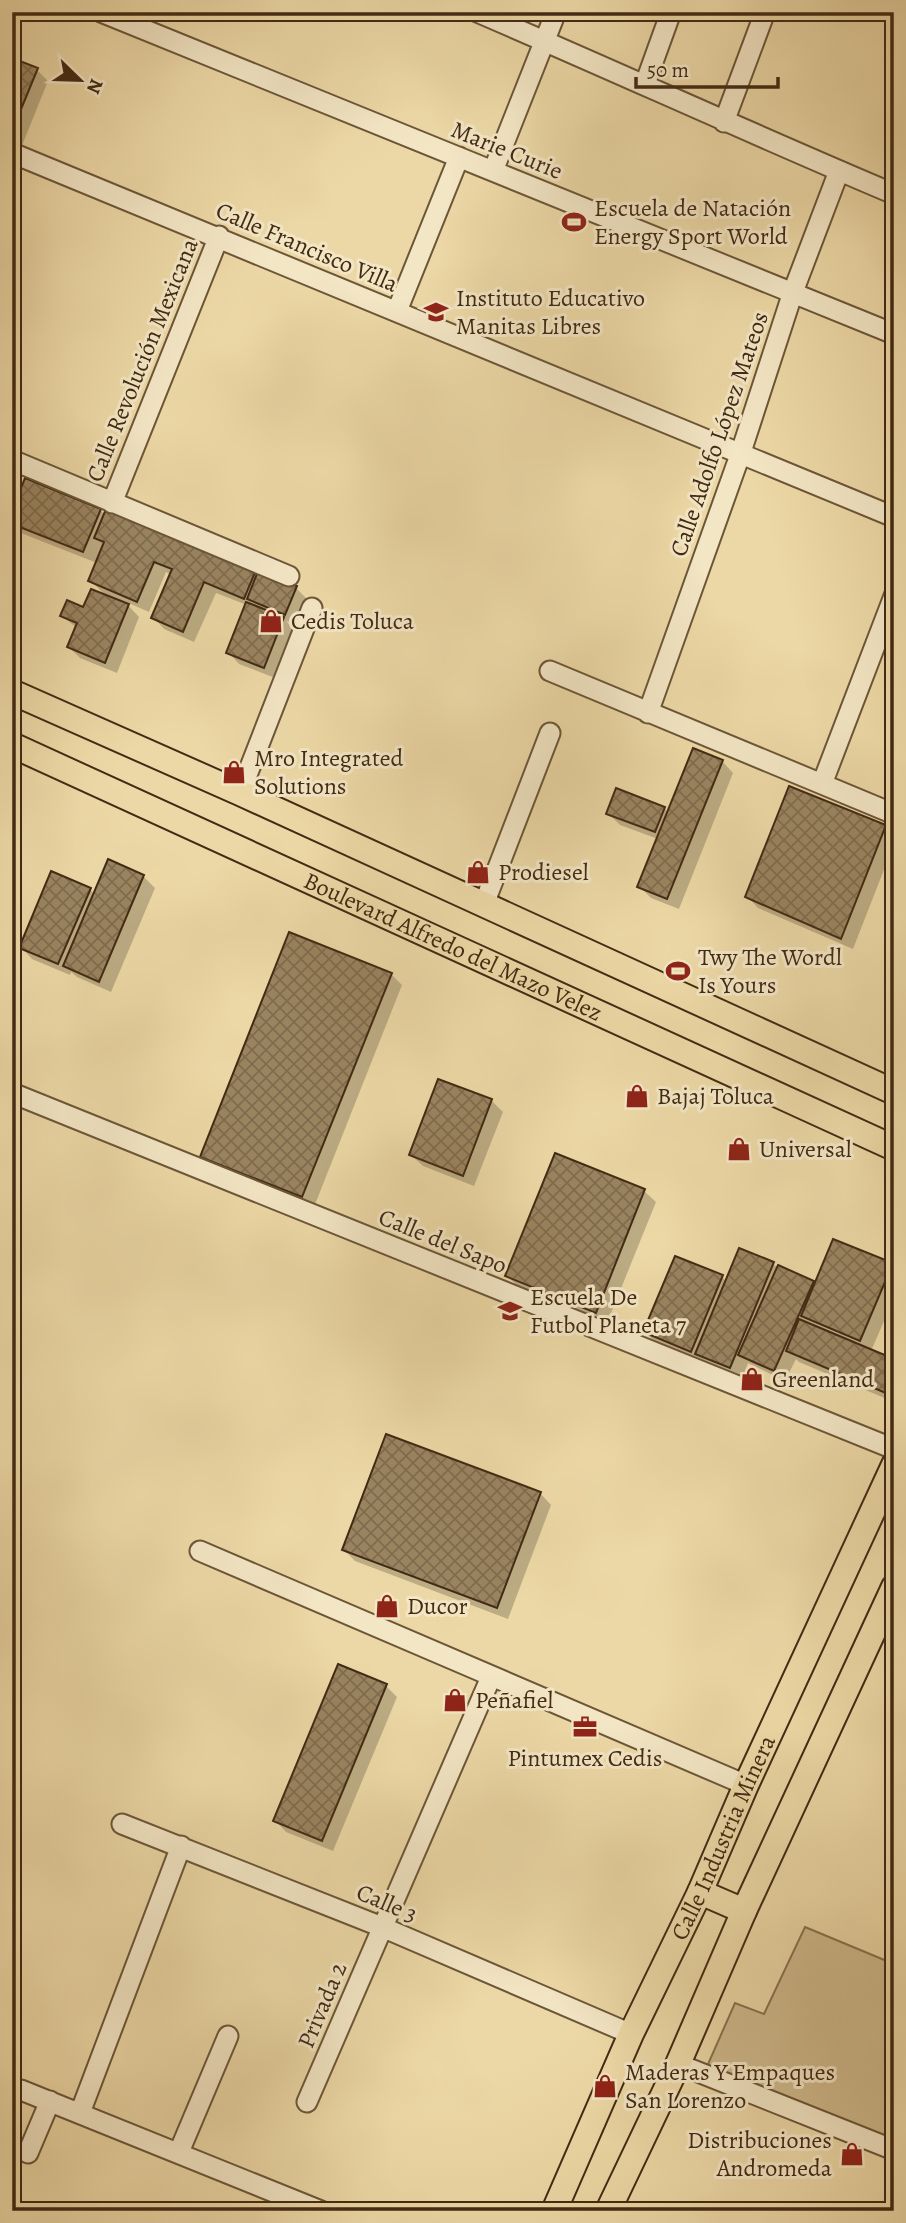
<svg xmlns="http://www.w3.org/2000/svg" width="906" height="2223" viewBox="0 0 906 2223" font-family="Alegreya,serif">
	<defs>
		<pattern id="building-cross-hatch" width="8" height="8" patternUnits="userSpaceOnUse" patternTransform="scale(1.75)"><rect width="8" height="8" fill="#9a8460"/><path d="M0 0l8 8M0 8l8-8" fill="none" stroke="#7f6c4e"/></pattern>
	</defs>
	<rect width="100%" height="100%" fill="#ecd8a6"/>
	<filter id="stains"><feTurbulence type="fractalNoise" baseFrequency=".00286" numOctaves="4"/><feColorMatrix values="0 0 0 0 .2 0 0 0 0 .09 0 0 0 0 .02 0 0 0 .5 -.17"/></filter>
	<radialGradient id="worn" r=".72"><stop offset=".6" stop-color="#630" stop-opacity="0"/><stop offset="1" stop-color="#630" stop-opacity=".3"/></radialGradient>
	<path fill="#cfba8d" stroke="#887250" stroke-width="2" d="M805 1927 894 1964V2143L705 2071 735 2003 764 2014Z"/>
	<path fill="#0003" d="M12 60 37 70 48 81 21 148 12 144Z
		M100 510 105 515 296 588 307 599 297 625 286 621 295 630 275 678 239 664 228 652 247 605 216 593 194 642 164 629 153 617 171 575 166 572 149 612 124 601 139 617 117 673 80 658 69 647 77 628 62 616 84 609 107 597 90 580 97 563 21 533 12 525V514Z
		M722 761 733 773 679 909 651 898 639 886 658 839 620 825 608 813 664 808 669 813Z
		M885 826 894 835V844L853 949 758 908 747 896Z
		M143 876 155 888 111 992 77 977 71 972 70 975 32 959 21 947 90 889 95 895Z
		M391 974 402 985 314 1207 213 1168 202 1156Z
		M491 1100 503 1112 474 1186 423 1166 411 1155Z
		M556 1155 644 1191 656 1202 607 1323 519 1287 507 1276Z
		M773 1264 778 1268 816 1285 892 1265 894 1267V1298L871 1351 894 1361V1402L799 1362 796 1359 785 1381 748 1363 742 1378 709 1365 704 1360 703 1362 656 1343 645 1332 722 1277 727 1282Z
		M540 1493 551 1505 508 1619 355 1561 344 1550Z
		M386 1686 397 1697 333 1851 286 1832 275 1820Z"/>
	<path fill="url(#building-cross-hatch)" stroke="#422a14" stroke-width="2" d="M12 58 38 68 12 131Z
		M25 478 101 509 83 552 12 524V510Z
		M106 509 256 570 244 599 204 582 183 632 151 618 172 569 154 562 137 602 88 581 104 542 94 538Z
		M258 571 297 586 285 615 247 599Z
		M91 589 129 604 105 663 67 647 77 623 60 616 67 600 83 607Z
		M246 602 284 617 264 668 226 653Z
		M693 748 723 760 667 899 637 887Z
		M789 786 886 825 841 939 745 897Z
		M616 788 665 807 655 832 606 814Z
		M108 859 144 875 99 982 63 966Z
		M51 871 91 888 58 964 19 948Z
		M289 932 392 973 302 1197 200 1157Z
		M438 1079 492 1099 463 1176 409 1155Z
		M555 1153 645 1189 596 1313 505 1276Z
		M833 1239 893 1263 860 1341 801 1316Z
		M739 1248 774 1262 730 1368 695 1354Z
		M675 1256 723 1275 691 1352 643 1332Z
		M778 1265 814 1281 774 1371 738 1355Z
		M799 1319 894 1359V1380L888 1394 786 1351Z
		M386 1434 541 1492 497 1608 342 1550Z
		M338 1664 387 1684 322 1841 273 1821Z"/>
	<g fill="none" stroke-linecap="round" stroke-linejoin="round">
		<g stroke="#6c5638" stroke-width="23">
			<path id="minor" d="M101 12 894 334
				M477 12C617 72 754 135 894 194
				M645 84 671 12
				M724 122 765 12
				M12 153 894 517
				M493 171 556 12
				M397 311 459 157
				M12 460 289 576
				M112 503 219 236
				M550 671 894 814
				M648 713 740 455 793 292 839 171
				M822 784 894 596
				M240 793 312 608
				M484 904 550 733
				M12 1093 894 1449
				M200 1551 746 1785
				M122 1824 382 1927 631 2034
				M678 2064 894 2150
				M21 2090 321 2211
				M307 2102 491 1677
				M80 2113 181 1846
				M179 2152 228 2036
				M28 2153 50 2101"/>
		</g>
		<g stroke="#422a14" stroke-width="28">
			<g id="major">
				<path d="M12 692 240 793 894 1092"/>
				<path id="s1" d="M12 745 894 1148"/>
				<path d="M700 1892 744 1911"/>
				<path id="s2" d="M554 2211 631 2034 700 1892 746 1785 894 1465"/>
				<path d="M608 2211 678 2064 744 1911 894 1587"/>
			</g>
		</g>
		<use href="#minor" stroke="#f3e6c5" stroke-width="19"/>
		<use href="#major" stroke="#ecd8a6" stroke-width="24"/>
	</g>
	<defs>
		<g id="stadium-bare" transform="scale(1.89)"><path d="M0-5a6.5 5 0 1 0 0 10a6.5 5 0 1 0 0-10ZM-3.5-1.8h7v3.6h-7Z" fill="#8f2418" stroke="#f3e6c5" stroke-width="2.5" paint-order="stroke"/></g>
		<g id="school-bare" transform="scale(1.89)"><path d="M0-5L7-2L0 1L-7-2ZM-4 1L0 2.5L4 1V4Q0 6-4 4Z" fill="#8f2418" stroke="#f3e6c5" stroke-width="2.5" paint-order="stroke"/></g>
		<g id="shop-bare" transform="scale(1.89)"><path d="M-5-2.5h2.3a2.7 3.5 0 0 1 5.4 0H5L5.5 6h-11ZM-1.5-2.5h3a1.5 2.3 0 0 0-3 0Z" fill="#8f2418" stroke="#f3e6c5" stroke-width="2.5" paint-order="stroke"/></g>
		<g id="office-bare" transform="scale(1.89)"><path d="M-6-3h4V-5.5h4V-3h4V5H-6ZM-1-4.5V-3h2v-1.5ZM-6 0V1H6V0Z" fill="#8f2418" stroke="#f3e6c5" stroke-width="2.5" paint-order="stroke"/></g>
	</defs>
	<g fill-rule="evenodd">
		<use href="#stadium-bare" x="574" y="222"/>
		<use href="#school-bare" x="436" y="312"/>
		<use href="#shop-bare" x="271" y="621"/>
		<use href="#shop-bare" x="234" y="772"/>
		<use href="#shop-bare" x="478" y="872"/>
		<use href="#stadium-bare" x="678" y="971"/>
		<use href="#shop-bare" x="637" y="1096"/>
		<use href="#shop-bare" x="739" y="1149"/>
		<use href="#school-bare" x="510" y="1311"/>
		<use href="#shop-bare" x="752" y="1379"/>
		<use href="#shop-bare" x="387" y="1606"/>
		<use href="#shop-bare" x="455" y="1700"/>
		<use href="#office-bare" x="585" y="1727"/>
		<use href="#shop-bare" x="605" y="2086"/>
		<use href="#shop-bare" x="852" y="2154"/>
	</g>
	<g text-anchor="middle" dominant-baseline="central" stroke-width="6" stroke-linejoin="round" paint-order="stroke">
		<g font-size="24" fill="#422a14" stroke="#f3e6c5">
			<text transform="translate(507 150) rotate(22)">Marie Curie</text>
			<text transform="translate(307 247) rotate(23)">Calle Francisco Villa</text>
			<text transform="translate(142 360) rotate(-68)">Calle Revolución Mexicana</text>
			<text transform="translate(719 434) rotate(-71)">Calle Adolfo López Mateos</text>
			<text stroke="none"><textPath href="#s1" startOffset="485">Boulevard Alfredo del Mazo Velez</textPath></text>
			<text transform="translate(443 1241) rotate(22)">Calle del Sapo</text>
			<text stroke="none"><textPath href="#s2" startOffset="410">Calle Industria Minera</textPath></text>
			<text transform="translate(387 1903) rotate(23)">Calle 3</text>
			<text transform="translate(322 2005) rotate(-67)">Privada 2</text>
		</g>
		<g font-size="24" fill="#422a14" stroke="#f3e6c5" text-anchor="start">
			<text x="594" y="208">Escuela de Natación<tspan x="594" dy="28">Energy Sport World</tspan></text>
			<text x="456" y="298">Instituto Educativo<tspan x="456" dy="28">Manitas Libres</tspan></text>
			<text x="291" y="621">Cedis Toluca</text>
			<text x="254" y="758">Mro Integrated<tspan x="254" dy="28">Solutions</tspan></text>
			<text x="498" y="872">Prodiesel</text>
			<text x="698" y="957">Twy The Wordl<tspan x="698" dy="28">Is Yours</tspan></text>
			<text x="657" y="1096">Bajaj Toluca</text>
			<text x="759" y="1149">Universal</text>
			<text x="530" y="1297">Escuela De<tspan x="530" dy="28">Futbol Planeta 7</tspan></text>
			<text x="772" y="1379">Greenland</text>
			<text x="407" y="1606">Ducor</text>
			<text x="475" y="1700">Peñafiel</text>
			<text x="585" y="1758" text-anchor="middle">Pintumex Cedis</text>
			<text x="625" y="2072">Maderas Y Empaques<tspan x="625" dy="28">San Lorenzo</tspan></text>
			<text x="832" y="2140" text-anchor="end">Distribuciones<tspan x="832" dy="28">Andromeda</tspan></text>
		</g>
	</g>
	<rect width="906" height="2223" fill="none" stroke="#ecd8a6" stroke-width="42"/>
	<rect x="14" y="14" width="878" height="2195" fill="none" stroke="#422a14" stroke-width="3.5"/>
	<rect x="21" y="21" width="864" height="2181" fill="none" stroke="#422a14" stroke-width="2"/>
	<g transform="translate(80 80) rotate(113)" stroke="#f3e6c5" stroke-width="5" paint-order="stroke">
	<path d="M0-5L12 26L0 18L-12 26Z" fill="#422a14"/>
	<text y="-10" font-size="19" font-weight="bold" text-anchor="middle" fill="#422a14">N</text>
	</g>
	<path d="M636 77v10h142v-10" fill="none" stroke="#422a14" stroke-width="3.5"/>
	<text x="647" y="77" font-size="21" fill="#422a14" stroke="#f3e6c5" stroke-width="5" paint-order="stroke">50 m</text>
	<rect width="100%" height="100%" filter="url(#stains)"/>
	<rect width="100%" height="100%" fill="url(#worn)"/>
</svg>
